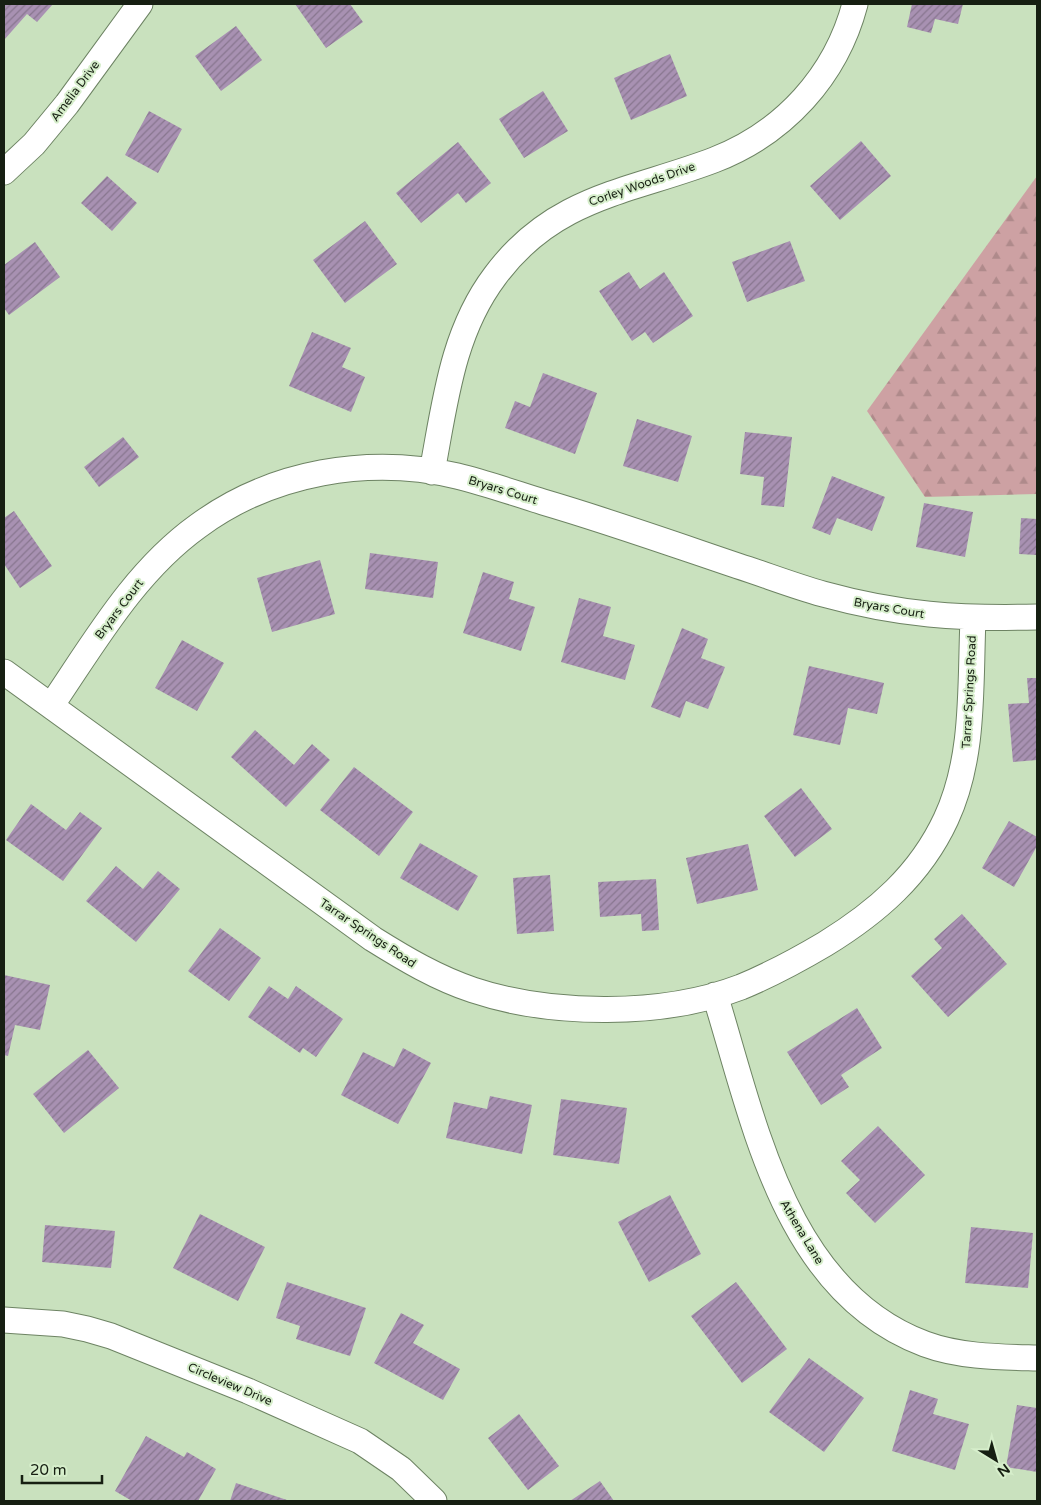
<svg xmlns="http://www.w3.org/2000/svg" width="1041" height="1505" viewBox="0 0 1041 1505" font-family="'Varela Round',sans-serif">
	<defs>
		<pattern id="forest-firs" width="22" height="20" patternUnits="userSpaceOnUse" patternTransform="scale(1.25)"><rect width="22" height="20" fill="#cda1a3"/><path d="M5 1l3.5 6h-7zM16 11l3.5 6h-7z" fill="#af8a8b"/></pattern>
		<pattern id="building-hatch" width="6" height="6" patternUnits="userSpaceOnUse" patternTransform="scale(1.25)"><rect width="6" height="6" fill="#a891b2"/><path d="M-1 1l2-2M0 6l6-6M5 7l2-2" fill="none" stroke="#88768f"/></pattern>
	</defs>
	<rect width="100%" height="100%" fill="#c9e1be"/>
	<path fill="url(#forest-firs)" d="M1037 176V494L925 497 867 411Z"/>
	<path fill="url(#building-hatch)" d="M4 4H53L37 22 27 14 4 40Z
		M295 4H350L363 22 326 48Z
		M912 4H963L958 24 935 19 931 33 907 27Z
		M236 26 262 60 221 91 195 56Z
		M670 54 687 96 631 120 614 78Z
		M543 91 568 131 524 158 499 119Z
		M149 111 182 129 158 173 125 155Z
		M861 141 891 176 840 220 810 186Z
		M458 142 491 183 466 203 458 193 421 223 396 193Z
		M107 176 137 203 112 231 81 203Z
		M365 221 397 264 345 303 313 260Z
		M790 241 805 281 747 302 732 262Z
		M35 242 60 277 9 315 4 308V265Z
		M629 272 640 289 664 272 693 316 653 343 645 332 632 341 599 291Z
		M312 332 351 348 342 367 365 377 351 412 289 386Z
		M543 373 597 393 575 454 505 428 515 401 530 407Z
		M637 419 692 436 678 482 623 466Z
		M745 432 792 437 784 507 761 505 764 477 740 474Z
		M123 437 139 457 99 487 84 467Z
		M832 476 885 497 872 531 837 518 830 535 812 528Z
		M924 503 973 512 965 557 916 547Z
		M14 511 52 566 20 588 4 564V518Z
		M1021 518 1037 519V555L1019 554Z
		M370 553 438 562 433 598 365 589Z
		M320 560 335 614 272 632 257 578Z
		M483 572 514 582 509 599 535 607 521 651 463 633Z
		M579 598 611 607 603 636 635 645 625 680 561 662Z
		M682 628 708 639 701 658 725 667 708 709 686 701 680 718 651 707Z
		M182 640 224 663 197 711 155 688Z
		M809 666 884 683 877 714 848 708 840 745 793 735Z
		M1027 678H1037V760L1013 762 1008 704 1029 703Z
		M255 730 294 765 312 744 330 760 286 807 231 757Z
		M354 767 413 812 379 856 320 810Z
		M801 788 832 829 795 857 764 816Z
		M31 804 66 830 80 812 102 828 63 881 6 840Z
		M1009 821 1037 837V846L1014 887 982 868Z
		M420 843 478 876 458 911 400 878Z
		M748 844 758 890 697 904 686 858Z
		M116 866 143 889 158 871 180 889 136 942 86 901Z
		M550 875 554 931 517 934 513 878Z
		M656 879 659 930 642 931 641 914 600 917 598 882Z
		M962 914 1007 964 948 1017 911 976 942 948 934 939Z
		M220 928 261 958 229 1001 188 971Z
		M4 975 50 985 40 1030 15 1025 8 1056 4 1055Z
		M269 986 288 999 296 986 343 1019 316 1057 303 1048 300 1053 248 1017Z
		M857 1008 882 1048 841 1075 849 1087 821 1105 787 1052Z
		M403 1048 431 1063 398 1124 341 1095 363 1052 394 1067Z
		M88 1050 119 1088 64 1133 33 1094Z
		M490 1096 532 1105 522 1154 446 1138 454 1102 487 1109Z
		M561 1099 627 1108 619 1164 553 1155Z
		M878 1126 925 1175 875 1223 846 1193 860 1180 841 1161Z
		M670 1195 701 1254 649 1282 618 1222Z
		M200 1214 265 1247 238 1301 173 1268Z
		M45 1225 115 1231 111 1268 42 1262Z
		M971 1227 1033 1233 1028 1288 965 1283Z
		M287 1282 366 1308 350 1356 296 1339 300 1326 276 1318Z
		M736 1282 787 1349 742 1383 691 1316Z
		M401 1313 424 1325 413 1343 460 1369 443 1400 374 1363Z
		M809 1358 864 1398 824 1452 769 1412Z
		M910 1390 938 1399 933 1414 969 1424 955 1470 892 1451Z
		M1017 1405 1037 1408V1472L1006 1467Z
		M519 1414 559 1466 528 1490 488 1438Z
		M146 1436 184 1457 187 1452 216 1469 198 1501H132L115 1491Z
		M600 1481 614 1501H570Z
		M236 1483 290 1501H230Z"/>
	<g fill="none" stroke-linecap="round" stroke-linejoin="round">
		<g stroke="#6d8363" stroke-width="27">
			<path id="street" d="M4 172 34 144 67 104 140 4
				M432 472C445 403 452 333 495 276 554 196 630 192 714 160 784 133 836 76 855 4
				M4 672 373 939C405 959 437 978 473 990 551 1016 663 1017 741 987 770 975 798 960 825 944 877 912 920 875 946 819 975 757 970 685 973 619
				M51 706C94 643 134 572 198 526 271 472 369 455 457 476 486 483 514 493 543 502 608 521 673 544 738 566 766 575 794 586 823 594 899 615 959 619 1037 617
				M715 995C754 1121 785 1292 925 1344 960 1357 1001 1357 1037 1358
				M4 1320 63 1324 87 1329 111 1336 248 1391 360 1441 401 1469 434 1501"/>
		</g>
		<use href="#street" stroke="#fff" stroke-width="25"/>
	</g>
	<g text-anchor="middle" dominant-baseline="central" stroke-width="4" stroke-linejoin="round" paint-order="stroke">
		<g font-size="12" fill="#161f12" stroke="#d6eecb">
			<text transform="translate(75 91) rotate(-53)">Amelia Drive</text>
			<text transform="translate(642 184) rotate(-19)">Corley Woods Drive</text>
			<text transform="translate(503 490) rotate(17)">Bryars Court</text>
			<text transform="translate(889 608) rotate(10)">Bryars Court</text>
			<text transform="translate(119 609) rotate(-53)">Bryars Court</text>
			<text transform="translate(969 692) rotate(-87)">Tarrar Springs Road</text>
			<text transform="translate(368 933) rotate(34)">Tarrar Springs Road</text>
			<text transform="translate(802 1232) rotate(59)">Athena Lane</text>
			<text transform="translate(230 1384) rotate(23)">Circleview Drive</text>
		</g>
	</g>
	<rect width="1041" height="1505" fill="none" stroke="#161f12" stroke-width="10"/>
	<g transform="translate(996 1460) rotate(143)" stroke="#d6eecb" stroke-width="4" paint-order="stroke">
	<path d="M0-4L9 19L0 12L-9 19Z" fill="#161f12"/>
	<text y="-8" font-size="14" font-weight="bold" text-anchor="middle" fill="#161f12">N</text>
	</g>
	<path d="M22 1475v8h80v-8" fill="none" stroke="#161f12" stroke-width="2.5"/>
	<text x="30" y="1475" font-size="15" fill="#161f12" stroke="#d6eecb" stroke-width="4" paint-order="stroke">20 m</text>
</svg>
